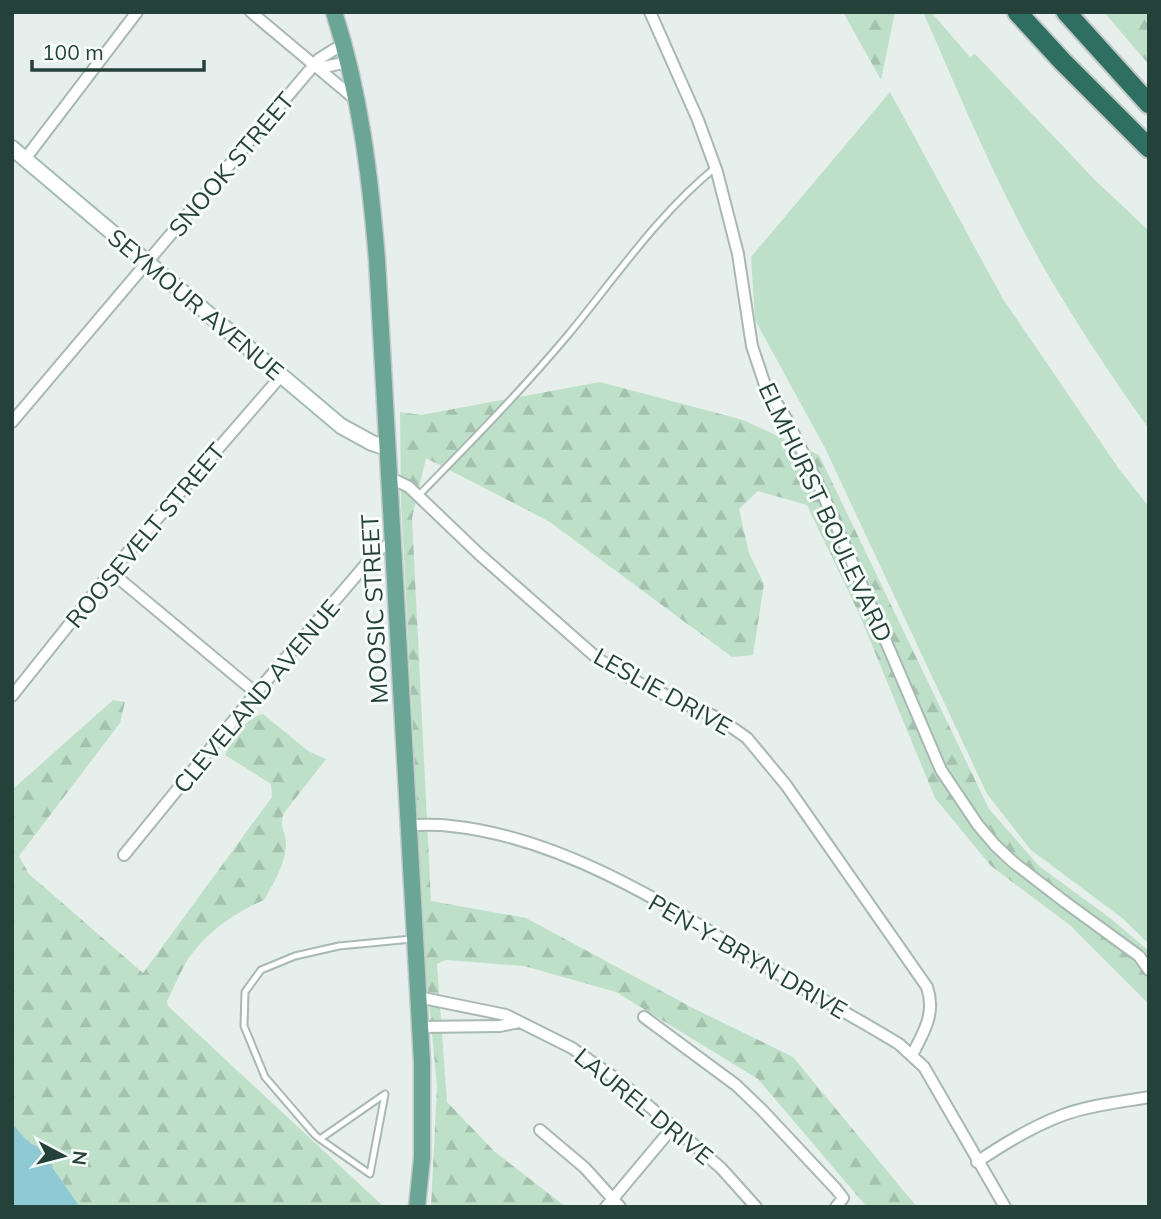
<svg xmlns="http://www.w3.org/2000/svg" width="1161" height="1219" viewBox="0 0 1161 1219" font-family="Mulish,sans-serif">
	<defs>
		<pattern id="forest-firs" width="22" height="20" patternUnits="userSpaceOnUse" patternTransform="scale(1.75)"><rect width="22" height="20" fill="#bfe0c8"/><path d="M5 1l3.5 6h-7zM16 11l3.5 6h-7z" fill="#a4c1ad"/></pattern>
	</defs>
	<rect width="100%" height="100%" fill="#e6efeb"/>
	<path fill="url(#forest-firs)" d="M843 12H895L881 80Z
		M1104 12H1149V64L1144 59Z
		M600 382 743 420 819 455 989 809 1039 866 1110 918 1149 951V1004L1071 926 991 866 935 798 860 616 807 505 758 491 739 509 749 553 764 584 753 655 732 657 550 522 426 458 412 518 431 901 526 918 691 1007 793 1057 917 1207H867L758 1079 616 992 524 966 446 960 437 964 447 1102 495 1152 566 1207H431L437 1086 425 961 401 502 400 412 421 415Z
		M113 700 125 702 120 723 19 856 29 874 143 973 272 797 271 784 225 755C231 741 247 716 263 714L308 751 326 759 284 813C278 828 287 833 286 846 285 865 273 884 264 900 233 913 201 936 184 966 178 977 173 989 167 1001L168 1006 384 1207H80L38 1147 28 1142 12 1123V790Z"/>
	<path fill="#bfe0c8" d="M923 12H931L970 57 975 54 1095 180 1149 231V429C1112 377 1076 323 1044 268 997 186 961 98 923 12Z
		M890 92 1003 299 1119 469 1149 507V944L1122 918 1031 850 987 794 825 448 755 320 751 257Z"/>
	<path fill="#8ec9d4" d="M12 1123 28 1142 38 1147 80 1207H12Z"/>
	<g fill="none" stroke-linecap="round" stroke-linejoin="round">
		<g stroke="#a8b8b2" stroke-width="9">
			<path id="lane" d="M418 496C469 444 521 391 568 335 615 278 658 214 716 167
				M320 1139 385 1094 370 1174 320 1139 315 1135 265 1077 244 1026 245 992 261 970 295 956 339 946 412 939"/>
		</g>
		<g stroke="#a8b8b2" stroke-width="14">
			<path id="street" d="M251 12 356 100
				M650 12 698 120 717 172 738 254 752 346 765 385 787 420 822 492 941 770 978 825 995 845 1013 862 1065 902 1139 956 1149 970
				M314 65 324 67 348 62
				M25 159 137 12
				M12 422 319 59 335 49 344 46
				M389 477 409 487 479 554 597 658 617 671 643 685 720 719 747 738 786 785 927 987C936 1013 924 1032 912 1055
				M111 572 256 693
				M12 696 111 572 281 376
				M408 825C422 825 437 824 451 826 567 838 677 911 774 971 815 996 858 1019 899 1044L924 1067 1005 1207
				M124 855 256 693 367 563 381 548 393 543
				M418 997 506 1015 572 1048 622 1083 721 1168 756 1207
				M644 1017 736 1085 762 1110 836 1189 843 1198 836 1207
				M420 1027 500 1026 519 1022
				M540 1130 585 1168 620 1207
				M977 1162C1005 1143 1033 1126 1063 1115 1090 1105 1121 1102 1149 1097
				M606 1207 673 1127"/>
		</g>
		<g stroke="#a4bbb3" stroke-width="18">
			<path id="secondary" d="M12 148 341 426 372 443 387 448"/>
		</g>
		<g stroke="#c2cac8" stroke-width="19">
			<path id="primary" d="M334 12C360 93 370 175 377 260L422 1062V1158L417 1207"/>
		</g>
		<g stroke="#c2cac8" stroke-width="23">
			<path id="highway" d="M1017 12 1063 62 1149 148
				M1066 12 1149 104"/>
		</g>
		<use href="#lane" stroke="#fff" stroke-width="5"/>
		<use href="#street" stroke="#fff" stroke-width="10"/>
		<use href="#secondary" stroke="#fff" stroke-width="14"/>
		<use href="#primary" stroke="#6aa596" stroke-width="16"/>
		<use href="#highway" stroke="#2f6f62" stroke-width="19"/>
	</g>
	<g text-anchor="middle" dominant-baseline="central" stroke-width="6" stroke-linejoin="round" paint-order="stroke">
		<g font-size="24" fill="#24423a" stroke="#f7fbf9">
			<text transform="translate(231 164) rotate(-50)">SNOOK STREET</text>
			<text transform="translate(196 304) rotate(40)">SEYMOUR AVENUE</text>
			<text transform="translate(826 512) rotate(65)">ELMHURST BOULEVARD</text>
			<text transform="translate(145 535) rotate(-50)">ROOSEVELT STREET</text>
			<text transform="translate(374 609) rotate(-93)">MOOSIC STREET</text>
			<text transform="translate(663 691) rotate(29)">LESLIE DRIVE</text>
			<text transform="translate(256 696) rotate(-50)">CLEVELAND AVENUE</text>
			<text transform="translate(748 956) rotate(30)">PEN-Y-BRYN DRIVE</text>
			<text transform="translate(644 1106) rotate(39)">LAUREL DRIVE</text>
		</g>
	</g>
	<rect width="1161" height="1219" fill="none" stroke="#24423a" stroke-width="28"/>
	<g transform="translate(63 1156) rotate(97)" stroke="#f7fbf9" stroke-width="5" paint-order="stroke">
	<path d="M0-5L12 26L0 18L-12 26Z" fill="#24423a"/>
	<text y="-10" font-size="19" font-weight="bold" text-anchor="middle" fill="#24423a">N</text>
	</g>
	<path d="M32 60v10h172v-10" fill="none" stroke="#24423a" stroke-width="3.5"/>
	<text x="42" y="60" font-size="21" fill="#24423a" stroke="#f7fbf9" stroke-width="5" paint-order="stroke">100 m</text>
</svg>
